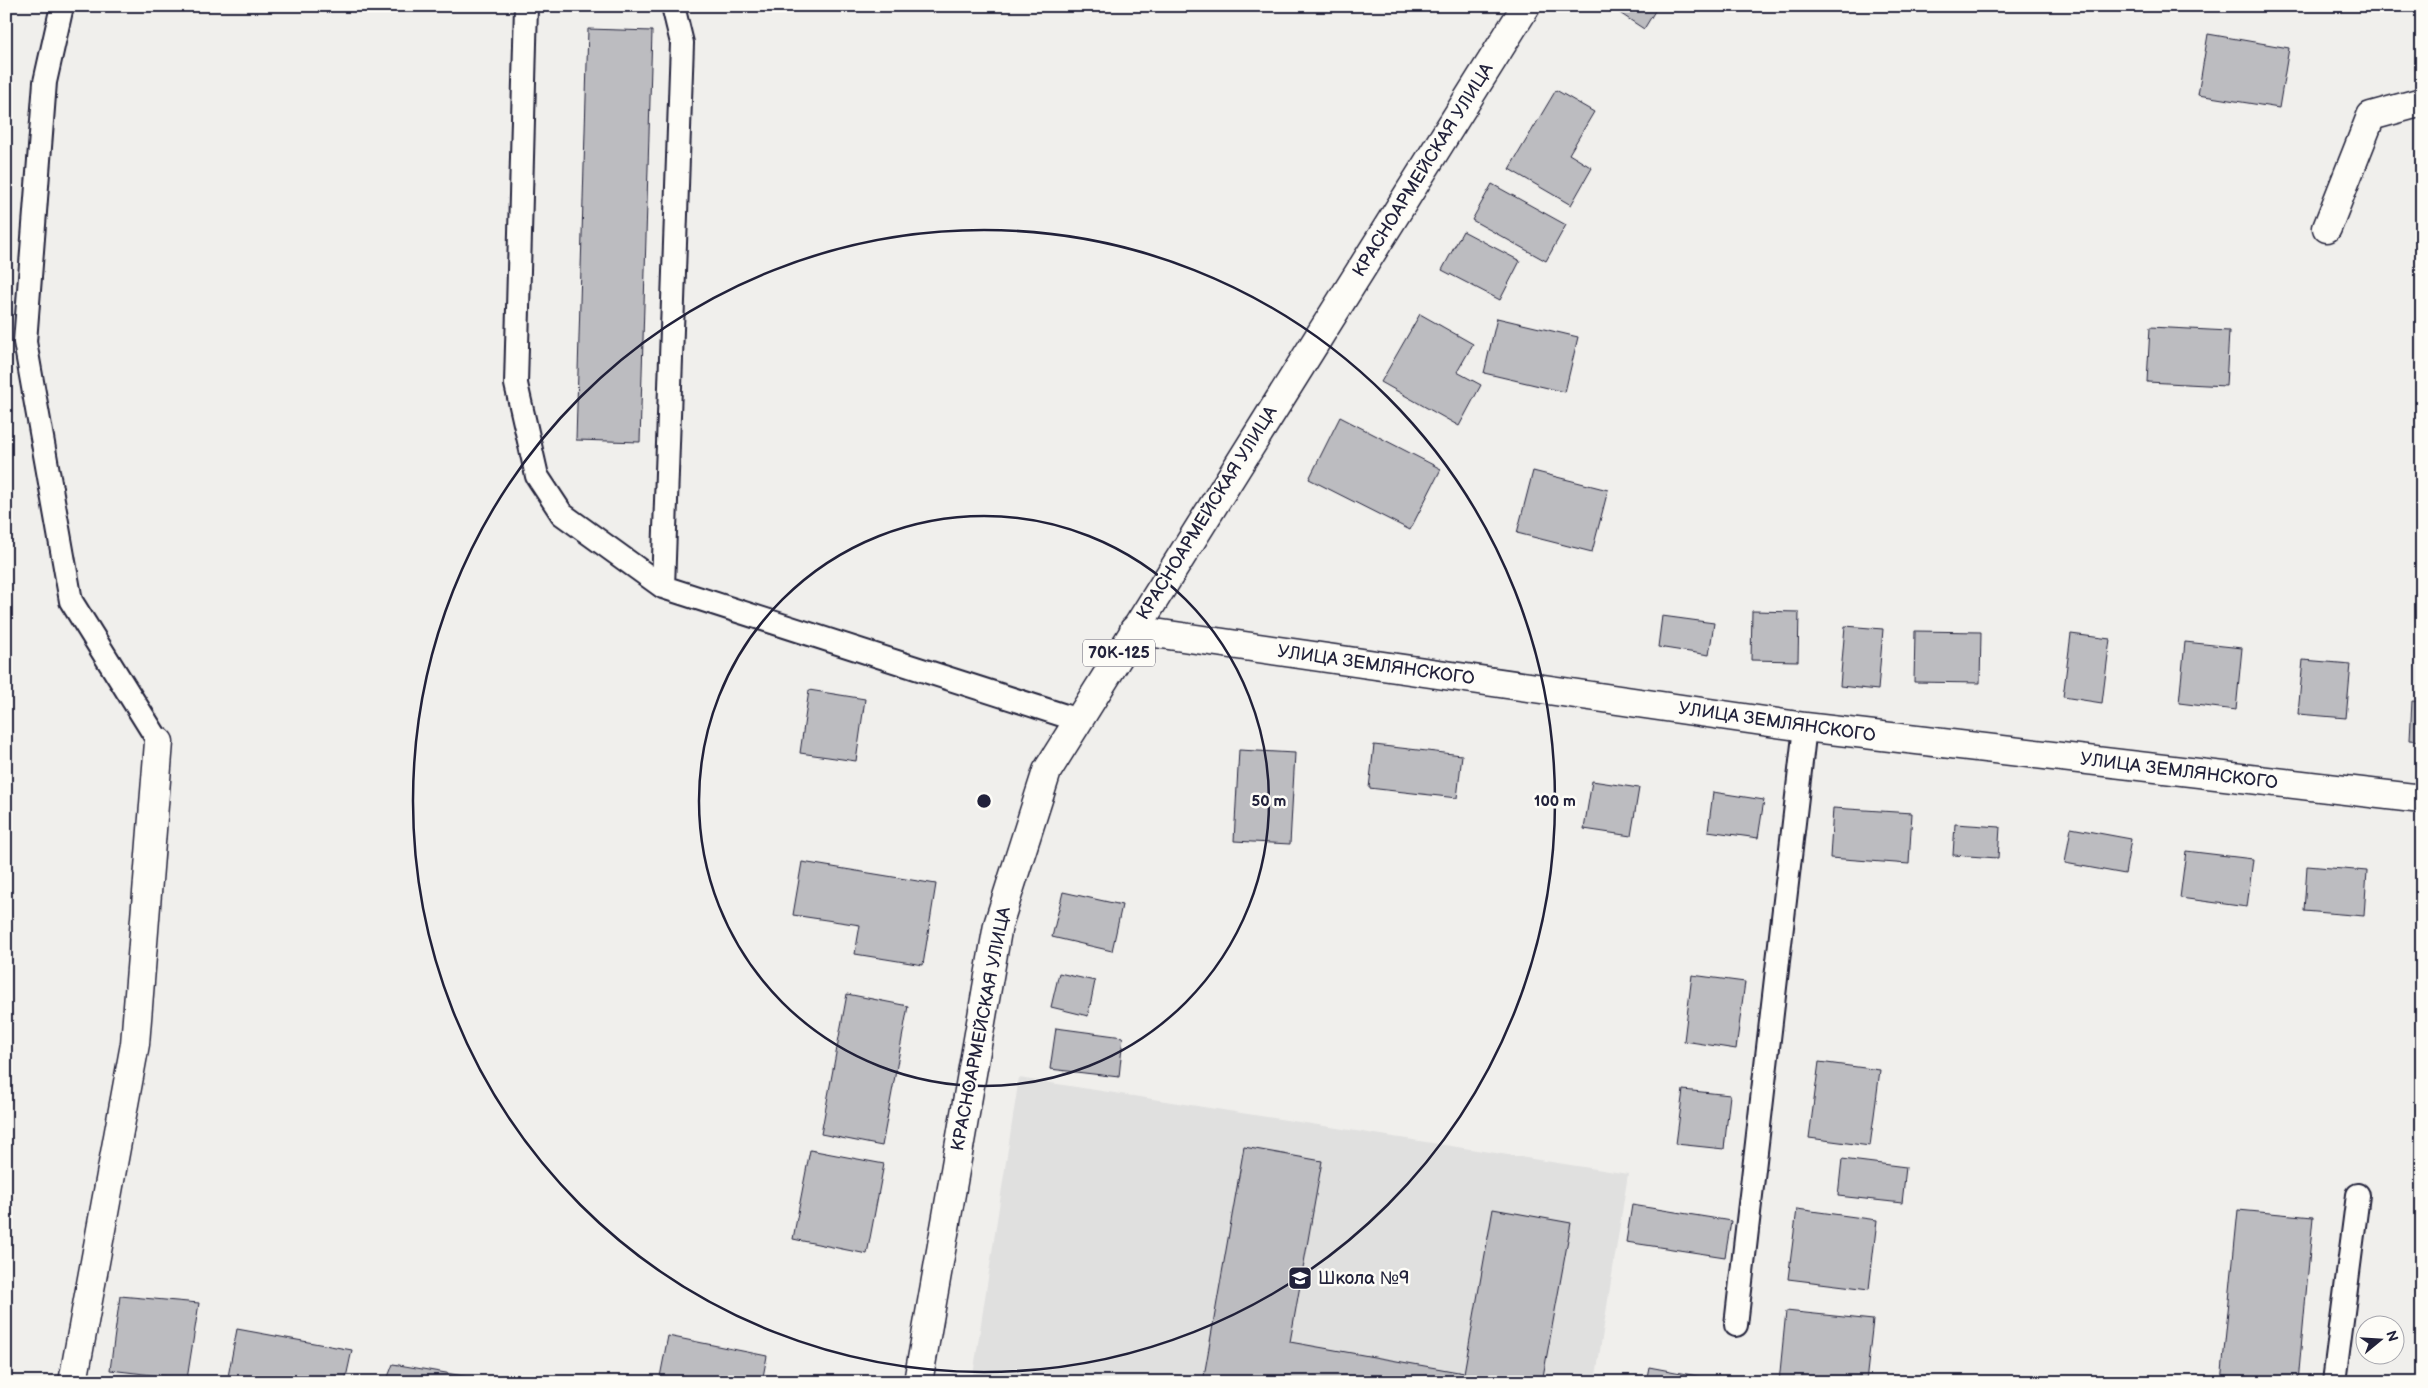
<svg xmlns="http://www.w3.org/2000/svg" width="2428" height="1388" viewBox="0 0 2428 1388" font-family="'Balsamiq Sans',sans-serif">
	<rect width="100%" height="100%" fill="#f0efec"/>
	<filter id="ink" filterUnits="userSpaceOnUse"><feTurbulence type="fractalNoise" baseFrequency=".02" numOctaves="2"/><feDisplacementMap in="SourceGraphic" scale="10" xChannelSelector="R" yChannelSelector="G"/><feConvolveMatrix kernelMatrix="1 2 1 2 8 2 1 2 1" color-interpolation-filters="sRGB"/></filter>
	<g filter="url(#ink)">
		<path fill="#e0e0df" d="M1019 1078 1628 1174 1595 1382H972Z"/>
		<path fill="#bcbcc0" stroke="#22223b" d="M1609 6H1658L1644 29Z
			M588 29 652 31 640 442 576 440Z
			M2208 34 2289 48 2279 108 2198 95Z
			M1556 90 1594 112 1569 154 1592 168 1571 205 1509 169Z
			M1492 184 1566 225 1546 261 1472 220Z
			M1463 231 1520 261 1500 300 1442 270Z
			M1420 314 1473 344 1457 372 1481 385 1459 426 1381 382Z
			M1497 318 1578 337 1565 392 1484 373Z
			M2150 327 2229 331 2226 386 2147 382Z
			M1340 417 1441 469 1410 530 1309 479Z
			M1533 471 1608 490 1592 552 1517 533Z
			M1752 611 1799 612 1798 661 1751 660Z
			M1662 616 1714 623 1709 655 1658 647Z
			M1845 626 1883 629 1878 690 1840 686Z
			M1915 631 1981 632 1980 683 1914 682Z
			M2071 634 2110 639 2102 703 2063 697Z
			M2185 642 2242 648 2236 710 2179 703Z
			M2303 660 2351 664 2346 718 2298 714Z
			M809 690 865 699 856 761 800 753Z
			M2412 701 2422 702V741L2410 740Z
			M1374 745 1462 755 1457 798 1369 788Z
			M1239 750 1295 753 1290 844 1234 841Z
			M1592 781 1639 788 1631 836 1584 829Z
			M1713 792 1764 800 1758 838 1708 831Z
			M1833 808 1912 813 1909 864 1830 858Z
			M1955 824 2000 827 1998 858 1953 855Z
			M2071 828 2131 839 2125 874 2065 863Z
			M2186 851 2253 859 2247 907 2180 898Z
			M802 862 936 884 923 965 855 954 860 925 793 915Z
			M2307 866 2367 871 2364 916 2304 911Z
			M1063 892 1122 905 1112 951 1052 937Z
			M1059 973 1095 981 1088 1016 1051 1007Z
			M1692 975 1745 982 1736 1049 1684 1041Z
			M847 994 908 1006 882 1146 821 1134Z
			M1056 1028 1123 1037 1119 1077 1050 1069Z
			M1819 1062 1880 1070 1870 1146 1809 1138Z
			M1683 1090 1730 1095 1724 1149 1676 1144Z
			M1244 1147 1322 1161 1290 1342 1464 1373 1493 1209 1571 1223 1542 1382H1203Z
			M810 1150 884 1164 867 1254 793 1239Z
			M1842 1159 1906 1167 1902 1203 1838 1196Z
			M1632 1205 1731 1221 1725 1257 1626 1242Z
			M1797 1209 1877 1220 1869 1289 1788 1279Z
			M2238 1210 2313 1217 2298 1382H2221Z
			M120 1296 199 1303 187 1379 110 1370Z
			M1786 1311 1873 1320 1866 1382H1779Z
			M237 1329 352 1350 345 1382H227Z
			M668 1336 767 1356 762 1382H659Z
			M393 1364 499 1382H386Z
			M1649 1367 1713 1379V1382H1646Z"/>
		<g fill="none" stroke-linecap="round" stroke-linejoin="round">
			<g stroke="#22223b" stroke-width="26">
				<path id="lane" d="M62 6 45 82 25 342 71 601 159 742
					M526 6 516 384 537 476 562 514 663 587 1078 720
					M663 587 682 43 673 6
					M1736 1325 1805 727
					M2334 1382 2358 1195"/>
			</g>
			<g stroke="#22223b" stroke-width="31">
				<path id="street" d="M2327 228 2371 116 2422 102
					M1134 630 1805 727 2422 799
					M73 1382 135 1044 159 742"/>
			</g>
			<g stroke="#22223b" stroke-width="31">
				<path id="primary" d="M918 1382 998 925 1047 771 1526 6"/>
			</g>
			<use href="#lane" stroke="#fdfcf7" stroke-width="22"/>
			<use href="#street" stroke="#fdfcf7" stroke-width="28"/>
			<use href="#primary" stroke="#fdfcf7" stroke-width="28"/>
		</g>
	</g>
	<g fill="none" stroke="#22223b" stroke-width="2.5">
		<circle cx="984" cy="801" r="285"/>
		<circle cx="984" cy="801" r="571"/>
	</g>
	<defs>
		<g id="school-square" transform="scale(1.25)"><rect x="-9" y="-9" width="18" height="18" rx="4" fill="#22223b" stroke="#fdfcf7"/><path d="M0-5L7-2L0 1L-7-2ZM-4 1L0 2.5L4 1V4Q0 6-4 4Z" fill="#fff"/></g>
	</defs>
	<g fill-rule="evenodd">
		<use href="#school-square" x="1300" y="1278"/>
	</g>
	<g text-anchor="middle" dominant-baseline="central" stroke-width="5" stroke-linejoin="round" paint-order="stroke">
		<rect fill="#fdfcf7" stroke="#646373" stroke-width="1" x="1083" y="639.5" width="72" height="27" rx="4"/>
		<g font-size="16" font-weight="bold" fill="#22223b">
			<text x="1119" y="653">70К-125</text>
		</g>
		<g font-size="18" fill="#22223b" stroke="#fdfcf7">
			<text transform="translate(1423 170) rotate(-58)">КРАСНОАРМЕЙСКАЯ УЛИЦА</text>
			<text transform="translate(1207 513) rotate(-58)">КРАСНОАРМЕЙСКАЯ УЛИЦА</text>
			<text transform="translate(1376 665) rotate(8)">УЛИЦА ЗЕМЛЯНСКОГО</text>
			<text transform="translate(1777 722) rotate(8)">УЛИЦА ЗЕМЛЯНСКОГО</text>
			<text transform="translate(2179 771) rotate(7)">УЛИЦА ЗЕМЛЯНСКОГО</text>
			<text transform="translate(981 1029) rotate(-79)">КРАСНОАРМЕЙСКАЯ УЛИЦА</text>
		</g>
		<g font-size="18" fill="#22223b" stroke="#fdfcf7" text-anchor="start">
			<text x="1318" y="1278">Школа №9</text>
		</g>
	</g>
	<circle cx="984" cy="801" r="8" fill="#22223b" stroke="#fdfcf7" stroke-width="2.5"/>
	<g font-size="15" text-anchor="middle" font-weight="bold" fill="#22223b" stroke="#fdfcf7" stroke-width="5" stroke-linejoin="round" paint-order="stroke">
		<text x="1269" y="806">50 m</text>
		<text x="1555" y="806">100 m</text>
	</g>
	<rect width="2428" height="1388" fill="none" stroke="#fdfcf7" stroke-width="25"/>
	<rect x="12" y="12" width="2403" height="1363" fill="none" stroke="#22223b" stroke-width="2" filter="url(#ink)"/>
	<g transform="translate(2380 1340) rotate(72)"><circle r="24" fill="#fdfcf7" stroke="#a5a5ac"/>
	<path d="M0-4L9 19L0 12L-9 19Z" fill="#22223b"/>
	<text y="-8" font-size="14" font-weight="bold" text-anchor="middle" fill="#22223b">N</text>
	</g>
</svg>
